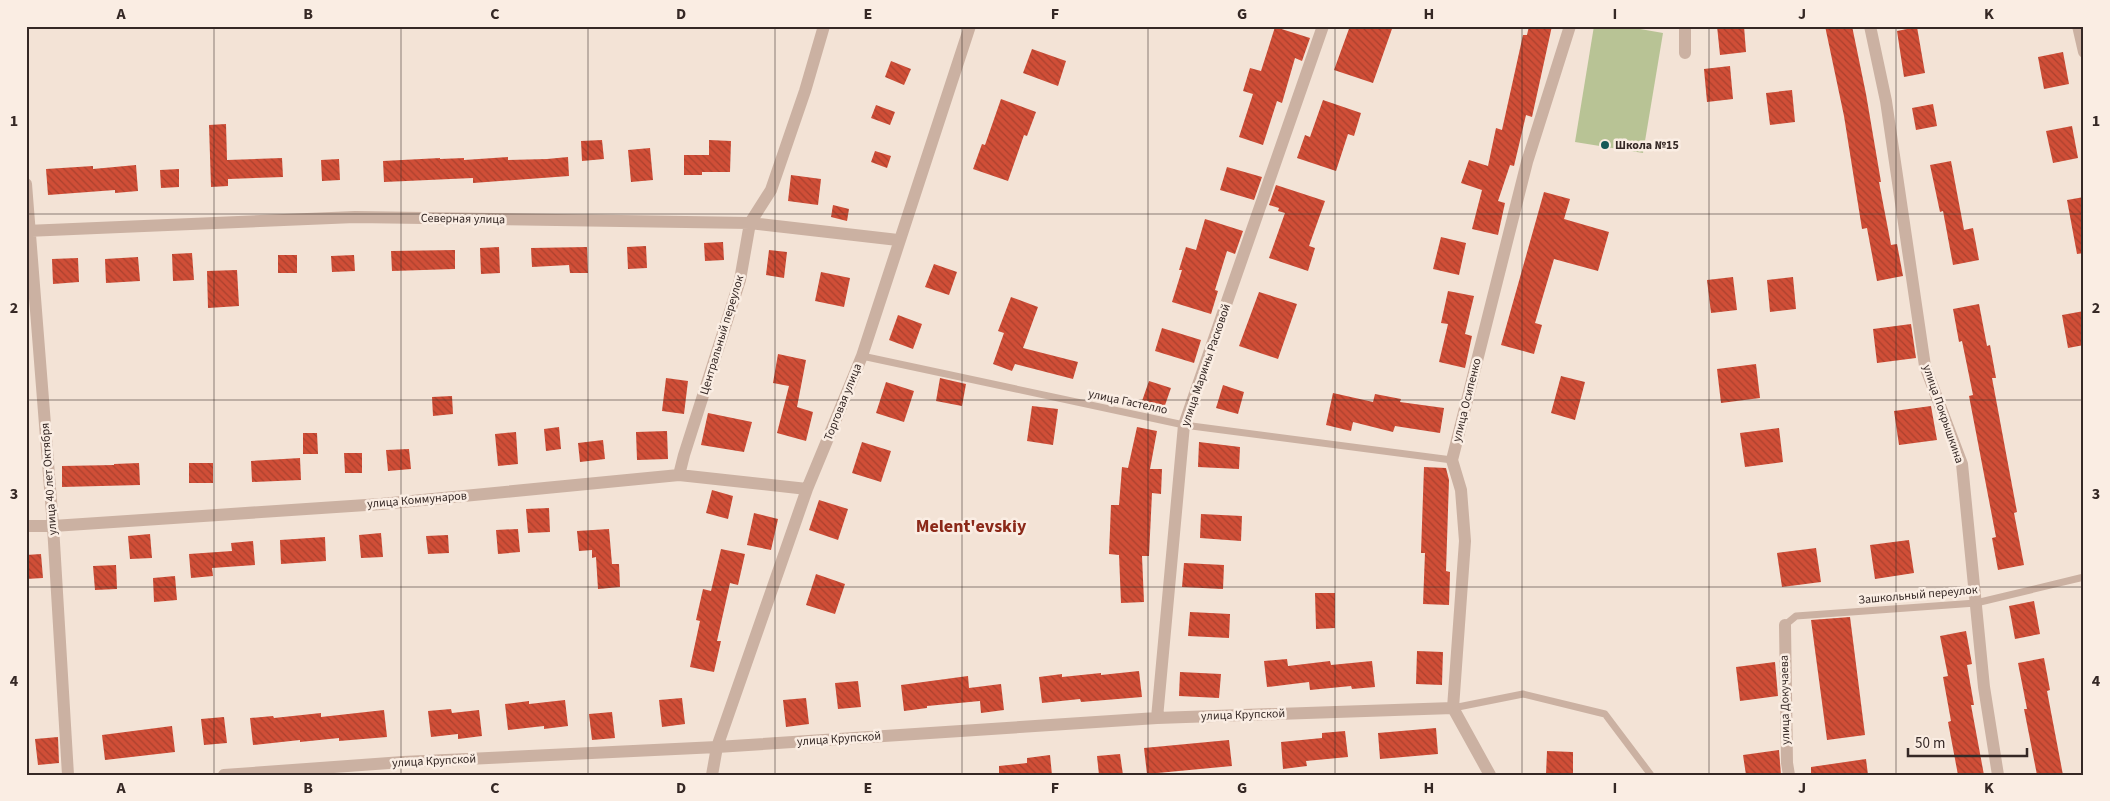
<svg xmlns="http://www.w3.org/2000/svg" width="2110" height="801" viewBox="0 0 2110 801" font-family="'Source Sans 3',sans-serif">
	<defs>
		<pattern id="building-back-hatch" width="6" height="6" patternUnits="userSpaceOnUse" patternTransform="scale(1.25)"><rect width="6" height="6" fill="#d04e37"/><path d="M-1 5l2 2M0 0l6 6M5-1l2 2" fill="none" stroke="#aa412e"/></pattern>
	</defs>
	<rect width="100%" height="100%" fill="#f3e3d6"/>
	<path fill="#b8c395" d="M1594 26H1623L1663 33 1643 153 1575 142Z"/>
	<path fill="url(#building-back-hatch)" d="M1350 26H1393L1373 83 1334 70Z
		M1529 26H1552L1532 117 1526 115 1514 166 1510 165 1498 201 1505 203 1498 235 1472 229 1482 190 1461 183 1469 160 1488 166 1496 128 1502 130 1523 35H1527Z
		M1717 26H1744L1746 52 1720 55Z
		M1825 26H1852L1866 94 1881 182H1879L1891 245 1897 244 1903 276 1877 281 1867 228 1862 229 1844 116Z
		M1275 27 1310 38 1302 61 1295 58 1282 103 1277 101 1263 145 1239 137 1253 94 1243 91 1250 68 1261 71Z
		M1917 27 1925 73 1904 77 1897 31Z
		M1032 49 1066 61 1058 86 1023 73Z
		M2063 52 2069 84 2044 89 2038 57Z
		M891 61 911 69 904 85 885 77Z
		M1730 66 1733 99 1707 102 1704 69Z
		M1792 90 1795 122 1770 125 1766 93Z
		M1001 99 1036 112 1027 136 1024 135 1008 181 973 169 982 144 985 145Z
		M1323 100 1361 113 1354 136 1348 134 1336 171 1297 158 1305 135 1310 137Z
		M1933 104 1937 126 1916 130 1912 108Z
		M876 105 895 112 890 125 871 118Z
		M226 124 227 160 282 158 283 177 228 179V186L211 187 209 125Z
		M2072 126 2078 158 2053 163 2046 131Z
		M602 140 604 159 582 161 581 141Z
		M709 140 731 141 730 172H702V175H684V155H709Z
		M650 148 653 180 631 182 628 150Z
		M875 151 891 156 887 168 871 162Z
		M508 157V160L547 159 568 157 569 176 473 183V178L384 182 383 161 440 158V159L464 158V160Z
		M339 159 340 180 322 181 321 160Z
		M1951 161 1964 230 1973 228 1979 260 1953 265 1943 211 1940 212 1930 165Z
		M136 165 138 191 115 193V190L48 195 46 169 93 166V169Z
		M1227 167 1262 177 1254 200 1220 190Z
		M179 169V187L161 188 160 170Z
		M791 175 821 179 818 205 788 201Z
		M1276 185 1325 201 1309 246 1315 248 1308 271 1269 258 1285 213 1278 211 1279 208 1269 205Z
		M1544 192 1570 199 1564 219 1609 232 1598 271 1554 259 1535 323 1542 325 1534 354 1501 345Z
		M2084 197V253L2077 254 2067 200Z
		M833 205 849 209 847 221 831 217Z
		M1205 219 1243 231 1235 254 1227 251 1215 290 1218 291 1211 314 1172 302 1182 270H1179L1186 247 1196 250Z
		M1441 237 1466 243 1459 275 1433 269Z
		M723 242 724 260 705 261 704 243Z
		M646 246 647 268 628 269 627 247Z
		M499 247 500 273 481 274 480 248Z
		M587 247 588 273H570L569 265 532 267 531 248Z
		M455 250V269L392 271 391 251Z
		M769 250 787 252 784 278 766 275Z
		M192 253 194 280 173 281 172 254Z
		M278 255H297V273H278Z
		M354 255 355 271 332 272 331 256Z
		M138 257 140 281 106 283 105 259Z
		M78 258 79 282 53 284 52 259Z
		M934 264 957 272 949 295 925 287Z
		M237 270 239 306 208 308 207 271Z
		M821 272 850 278 844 307 815 301Z
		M1733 277 1737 310 1711 313 1707 280Z
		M1793 277 1796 309 1770 312 1767 280Z
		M1448 291 1474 296 1465 334 1472 336 1465 368 1439 362 1448 324 1441 323Z
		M1259 292 1297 304 1278 359 1239 346Z
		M1011 297 1038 307 1023 348 1078 362 1073 379 1015 364 1012 371 993 364 1004 333 998 331Z
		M1979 304 1987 346 1990 345 1996 378H1992L2017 512 2014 513 2024 565 1998 570 1992 538 1996 537 1969 396 1973 395 1962 341 1959 342 1953 309Z
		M2084 311V345L2068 348 2062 315Z
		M898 315 922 324 913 349 889 340Z
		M1911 324 1916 358 1877 363 1873 329Z
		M1162 328 1201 340 1194 363 1155 351Z
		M778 354 806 360 797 407 813 412 806 441 777 433 789 386 773 383Z
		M1756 364 1760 398 1721 403 1717 369Z
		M1561 376 1585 382 1575 420 1551 413Z
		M666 378 688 381 684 414 662 411Z
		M940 378 966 384 962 406 936 401Z
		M1149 381 1171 388 1164 408 1142 401Z
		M886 382 914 391 904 422 876 413Z
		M1223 385 1244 392 1238 414 1216 408Z
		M1333 393 1373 402 1375 394 1401 399 1400 402 1444 408 1440 433 1395 426 1393 432 1353 422 1351 431 1326 425Z
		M452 396 453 414 433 416 432 397Z
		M1032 406 1058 409 1053 445 1027 441Z
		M1931 406 1937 440 1899 445 1894 411Z
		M708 413 752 422 744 452 701 445Z
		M559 427 561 449 546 451 544 429Z
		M1137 427 1157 431 1150 469H1162L1161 494 1152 493 1149 556H1142L1144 602 1121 603 1119 555 1109 554 1111 505H1119L1122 467 1128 468Z
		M1779 428 1783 462 1745 467 1740 433Z
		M667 431 668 459 637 460 636 432Z
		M516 432 518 464 498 466 495 434Z
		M303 433H317L318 454H303Z
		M603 440 605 459 580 462 578 443Z
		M862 442 891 451 881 482 852 473Z
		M1199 442 1240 447 1239 469 1198 467Z
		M409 449 411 469 388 471 386 450Z
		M344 453H362V473H345Z
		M300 458 301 480 252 482 251 461Z
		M139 463 140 485 62 487V466L114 465V464Z
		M189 463H213V483H189Z
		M1424 467 1446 468 1449 480 1446 571 1450 572 1449 605 1423 604 1425 553H1421Z
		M712 490 733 496 728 519 706 513Z
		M819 500 848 509 838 540 809 530Z
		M549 508 550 532 528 533 526 509Z
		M754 513 778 519 771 550 747 545Z
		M1201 514 1242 516 1241 541 1200 538Z
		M518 529 520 552 498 554 496 530Z
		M609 529 612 564H619L620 587 598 589 596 557 592 558V550L579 551 577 531Z
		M381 533 383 557 361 558 359 535Z
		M150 534 152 558 130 559 128 536Z
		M448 535 449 553 428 554 426 536Z
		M325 537 326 561 281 564 280 540Z
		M1909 540 1914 573 1875 579 1870 545Z
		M253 541 255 565 212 568 213 576 191 578 189 554 232 551 231 543Z
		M1816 548 1821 582 1782 587 1777 553Z
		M721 549 745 554 738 585 730 583 717 641H721L714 672 690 667 700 621 696 620 703 589 711 591Z
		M41 554 43 578 26 579V555Z
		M1184 563 1224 565 1223 589 1182 587Z
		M116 565 117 589 95 590 93 566Z
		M816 574 845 584 835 614 806 605Z
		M175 576 177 600 154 602 153 578Z
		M1315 593H1335V628L1316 629Z
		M2034 601 2040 634 2015 639 2009 606Z
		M1190 612 1230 614 1229 638 1188 636Z
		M1850 617 1865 735 1827 740 1811 620Z
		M1966 631 1972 664 1967 665 1974 705H1971L1984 775H1958L1948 722 1951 721 1943 677 1948 676 1940 636Z
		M1417 651 1443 652 1442 685 1416 684Z
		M2044 658 2050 690 2047 691 2063 775H2037L2024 709H2027L2018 663Z
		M1287 659 1288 666 1330 661 1331 665 1372 661 1375 687 1352 689 1351 686 1310 690 1309 682 1267 687 1264 661Z
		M1775 662 1778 696 1740 701 1736 667Z
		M1139 671 1142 697 1081 702 1080 699 1042 703 1039 677 1062 674V677L1101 673V675Z
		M1180 672 1221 674 1219 698 1179 696Z
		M968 676 969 688 1001 684 1004 710 981 713 980 701 927 706V708L904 711 901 685Z
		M858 681 861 707 838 709 835 683Z
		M682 698 685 724 662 727 659 700Z
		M806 698 809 724 786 727 783 700Z
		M565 700 568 726 544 729V726L508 730 505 704 529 701V704Z
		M451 709 452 713 479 710 482 736 458 739V734L431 737 428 711Z
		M384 710 387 737 339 741V738L300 742V740L253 745 250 718 273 716 274 718 321 713V717Z
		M612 712 615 738 592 740 589 714Z
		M224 717 227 743 204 745 201 719Z
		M172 726 175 752 105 760 102 735Z
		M1436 728 1438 754 1380 759 1378 733Z
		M1345 731 1348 757 1306 761 1307 766 1283 769 1281 742 1322 738V733Z
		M58 737 59 763 38 765 35 739Z
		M1229 740 1232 766 1147 774 1144 748Z
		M1779 750 1781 775H1746L1743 755Z
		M1547 751 1573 752V775H1546Z
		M1120 754 1123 775H1099L1097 756Z
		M1050 755 1052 775H999V766L1027 763V758Z
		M1866 759 1868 775H1811V767Z"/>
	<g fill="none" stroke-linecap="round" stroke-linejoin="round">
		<path stroke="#cbb1a2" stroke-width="7" d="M862 356 1184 425 1452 460
			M1785 625 1796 616 1976 603 2084 577
			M1453 708 1523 694 1605 714 1651 775"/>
		<path stroke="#cbb1a2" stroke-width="12" d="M1685 26V53
			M1870 26 1886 101 1925 366 1962 464 1984 687 1998 775
			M2078 26 2084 52
			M26 184 53 526 68 775
			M26 231 355 217 750 223 898 240
			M679 475 684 455 740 280 750 223 771 190 805 91 824 26
			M26 526H53L381 504 679 475 807 489
			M1785 625 1787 763 1789 775
			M1157 718 1184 425 1323 26
			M224 775 403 762 717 747 1157 718 1453 708
			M712 775 717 747 807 489 862 356 970 26
			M1490 775 1453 708 1465 541 1461 490 1452 460 1527 162 1570 26"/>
	</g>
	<path fill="none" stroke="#352825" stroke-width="1" stroke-opacity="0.55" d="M214 26V775M401 26V775M588 26V775M775 26V775M962 26V775M1148 26V775M1335 26V775M1522 26V775M1709 26V775M1896 26V775M26 214H2084M26 400H2084M26 587H2084"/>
	<circle fill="#175a58" stroke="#faede3" stroke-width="2" cx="1605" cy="145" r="5"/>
	<g text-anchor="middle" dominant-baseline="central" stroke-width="5" stroke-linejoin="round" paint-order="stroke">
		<g font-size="12" font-weight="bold" fill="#352825" stroke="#faede3" text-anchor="start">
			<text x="1615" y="145">Школа №15</text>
		</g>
		<g font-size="12" fill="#352825" stroke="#faede3">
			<text transform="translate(463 219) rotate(1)">Северная улица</text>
			<text transform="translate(722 335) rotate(-73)">Центральный переулок</text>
			<text transform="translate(1206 365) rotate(-71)">улица Марины Расковой</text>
			<text transform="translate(1467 400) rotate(-76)">улица Осипенко</text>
			<text transform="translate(843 402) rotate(-68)">Торговая улица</text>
			<text transform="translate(1128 402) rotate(12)">улица Гастелло</text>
			<text transform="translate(1943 414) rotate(71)">улица Покрышкина</text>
			<text transform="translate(49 479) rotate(-94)">улица 40 лет Октября</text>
			<text transform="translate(417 500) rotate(-5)">улица Коммунаров</text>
			<text transform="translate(1918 595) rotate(-5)">Зашкольный переулок</text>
			<text transform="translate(1785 700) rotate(-91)">улица Докучаева</text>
			<text transform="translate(1243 715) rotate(-2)">улица Крупской</text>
			<text transform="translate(839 739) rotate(-4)">улица Крупской</text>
			<text transform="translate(434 761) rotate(-3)">улица Крупской</text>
		</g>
		<g font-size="18" font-weight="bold" fill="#8b2818" stroke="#faede3">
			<text x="971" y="526">Melent'evskiy</text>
		</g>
	</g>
	<rect width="2110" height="801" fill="none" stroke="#faede3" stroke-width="55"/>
	<path d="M1908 748v8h119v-8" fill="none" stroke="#352825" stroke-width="2.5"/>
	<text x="1915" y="748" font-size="15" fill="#352825" stroke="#faede3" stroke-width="4" paint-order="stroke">50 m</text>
	<rect x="28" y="28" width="2054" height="746" fill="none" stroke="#352825" stroke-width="2"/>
	<g font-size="16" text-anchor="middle" font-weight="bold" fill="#352825">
		<text x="121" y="19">A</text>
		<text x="308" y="19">B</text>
		<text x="495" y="19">C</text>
		<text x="681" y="19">D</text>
		<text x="868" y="19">E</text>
		<text x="1055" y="19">F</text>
		<text x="1242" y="19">G</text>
		<text x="1429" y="19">H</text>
		<text x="1615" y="19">I</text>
		<text x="1802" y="19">J</text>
		<text x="1989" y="19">K</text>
		<text x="14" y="126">1</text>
		<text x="2096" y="126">1</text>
		<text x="14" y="313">2</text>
		<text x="2096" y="313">2</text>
		<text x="14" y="499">3</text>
		<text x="2096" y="499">3</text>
		<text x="14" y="686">4</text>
		<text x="2096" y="686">4</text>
		<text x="121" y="793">A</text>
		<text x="308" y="793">B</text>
		<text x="495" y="793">C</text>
		<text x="681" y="793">D</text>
		<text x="868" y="793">E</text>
		<text x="1055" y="793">F</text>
		<text x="1242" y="793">G</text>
		<text x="1429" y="793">H</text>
		<text x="1615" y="793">I</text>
		<text x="1802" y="793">J</text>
		<text x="1989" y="793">K</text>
	</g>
</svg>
